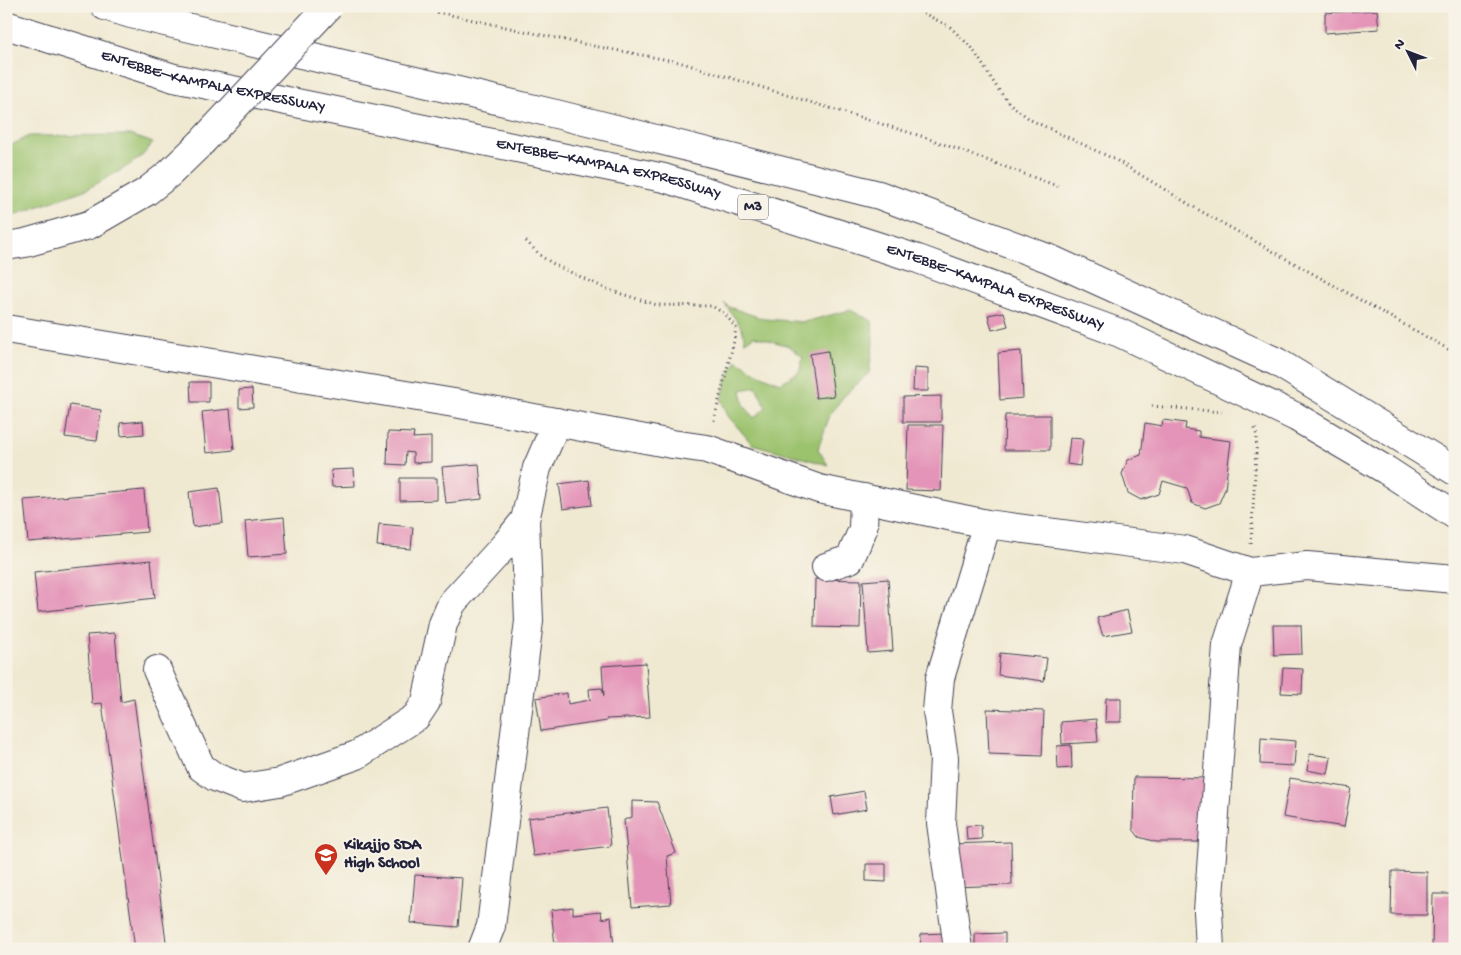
<svg xmlns="http://www.w3.org/2000/svg" width="1461" height="955" viewBox="0 0 1461 955" font-family="'Gochi Hand',sans-serif">
	<rect width="100%" height="100%" fill="#f7f3e8"/>
	<filter id="ink" filterUnits="userSpaceOnUse"><feTurbulence type="fractalNoise" baseFrequency=".02" numOctaves="2"/><feDisplacementMap in="SourceGraphic" scale="10" xChannelSelector="R" yChannelSelector="G"/><feConvolveMatrix kernelMatrix="1 2 1 2 8 2 1 2 1" color-interpolation-filters="sRGB"/></filter>
	<filter id="wash" filterUnits="userSpaceOnUse"><feTurbulence type="fractalNoise" baseFrequency=".0096" numOctaves="4" result="noise"/><feDisplacementMap in="SourceGraphic" scale="20" xChannelSelector="R" yChannelSelector="G"/><feGaussianBlur stdDeviation="1.12" result="paint"/><feColorMatrix in="noise" values="0 0 0 0 0 0 0 0 0 0 0 0 0 0 0 0 0 1.4 0 .05"/><feComposite in="paint" operator="in"/></filter>
	<g filter="url(#wash)">
		<rect width="100%" height="100%" fill="#f0e9d2"/>
		<path fill="#9bc26d" stroke="#5e7254" fill-rule="evenodd" d="M131 135 153 143 141 157 123 169 87 189 6 218V148L29 136Z
			M724 303 729 307 764 319 804 322 850 310 872 321 873 343 869 373 843 397 830 415 818 449 828 465 752 444 728 416 721 400 727 379 737 360 755 372 780 383 799 372 803 357 789 346 754 336 745 342 742 328ZM756 387 766 407 754 418 744 405 741 390Z"/>
		<g id="blocks">
			<path fill="#e494b8" d="M1325 6H1346V9L1325 11Z
				M1377 10 1379 29 1325 33V13Z
				M1004 312 1008 326 992 330 988 315Z
				M828 351 834 396 816 398 810 354Z
				M1021 351 1023 398 1000 400 998 353Z
				M914 368 928 369V391H913Z
				M190 382H209V402H191Z
				M252 389 253 407 239 408V390Z
				M941 396V422H903V397Z
				M70 405 101 410 97 441 65 437Z
				M230 409 234 450 206 453 202 412Z
				M1005 415H1050V450H1004Z
				M1163 420 1186 423 1185 429 1199 431V437L1231 441 1225 489 1219 503 1205 508 1192 503 1187 488 1163 481 1159 494 1141 500 1128 493 1122 474 1128 460 1141 455 1145 423 1162 426Z
				M143 421 144 434 121 436 120 423Z
				M908 425H943L941 491 906 490Z
				M388 432 414 433 413 438 431 437V462L413 463V453L406 452 405 465 387 464Z
				M1070 438 1083 439 1080 466 1067 464Z
				M479 464 482 499 446 503 442 467Z
				M354 469 355 486 332 487 331 470Z
				M400 478H437V500L400 501Z
				M589 480 592 505 563 509 559 484Z
				M219 488 223 523 193 527 189 492Z
				M144 490 147 532 28 542 24 500Z
				M284 517 287 554 248 557 245 521Z
				M379 524 413 527 411 549 377 546Z
				M151 560 155 598 38 612 34 572Z
				M815 579 861 580 860 628 814 627Z
				M888 579 893 651 868 653 863 581Z
				M1127 610 1132 631 1103 636 1097 618Z
				M1273 625H1301L1302 654 1274 655Z
				M115 633 121 702 134 699 167 949H135L102 703 92 704 87 635Z
				M1000 653 1047 658 1044 681 998 675Z
				M646 663 650 717 606 719 607 721 541 731 536 698 567 693 568 704 590 700 589 689 602 688 604 696 602 666Z
				M1283 668 1303 669 1302 694 1281 693Z
				M1106 698H1121V722H1105Z
				M987 709 1044 711 1042 756 989 754Z
				M1096 719 1098 742 1062 744 1061 722Z
				M1261 738 1296 741 1294 766 1260 764Z
				M1071 745 1072 768 1058 769 1057 746Z
				M1310 754 1331 757 1328 774 1307 770Z
				M1134 777 1209 778 1208 842H1156L1139 837 1133 829Z
				M1290 778 1351 788 1344 827 1283 817Z
				M864 791 867 809 834 815 831 797Z
				M632 801 657 802 676 853 667 856 671 904 632 907 624 820 632 817Z
				M607 808 611 846 533 856 528 818Z
				M981 825 982 839 967 840 966 826Z
				M1011 842 1012 885 952 887 950 844Z
				M866 864H886V882L866 881Z
				M1392 871 1427 872V915H1391Z
				M415 875 462 878 458 927 411 923Z
				M1433 894H1455V949H1432Z
				M573 907V914L601 911 602 919 611 917 614 947 593 949H547V947L555 945 551 910Z
				M944 933 943 949H920L921 934Z
				M1005 933V948H975V934Z"/>
		</g>
	</g>
	<g filter="url(#ink)">
		<use href="#blocks" fill-opacity="0" stroke="#414052" stroke-width="1"/>
		<g fill="none" stroke-linecap="round" stroke-linejoin="round">
			<g stroke="#414052" stroke-width="30">
				<path id="minor" d="M6 246 25 243 89 225 146 192 170 173 201 143
					M6 329 460 404 672 444 707 449 819 489 987 524 1185 550 1250 572 1307 566 1455 579
					M826 567 850 559 863 529 864 498
					M157 670 201 767 215 777 243 788 280 782 357 755 416 717 426 702 443 624 452 603 504 546 525 520 537 468 557 422
					M482 949 491 926 529 621 525 520
					M958 949 941 823 944 758 937 711 940 678 987 524
					M1210 949 1208 911 1227 645 1250 572"/>
			</g>
			<g stroke="#414052" stroke-width="30">
				<g id="motorway">
					<path d="M105 6 131 14 560 115 879 195 1050 259 1277 362 1455 471"/>
					<path id="s1" d="M6 25 174 78 664 178 918 259 1120 333 1296 417 1386 470 1455 515"/>
				</g>
			</g>
			<path stroke="#414052" stroke-width="3" stroke-dasharray="1 4" stroke-linecap="butt" d="M910 6 950 27 972 48 998 89 1010 104 1031 120 1116 160 1197 209 1455 353
				M437 12 583 44 679 62 924 137 1060 187
				M526 241 542 257 557 266 609 290 657 305 712 306 725 314 736 328 734 341 713 424
				M1152 406 1222 412
				M1251 544 1257 437 1255 428"/>
			<use href="#minor" stroke="#fff" stroke-width="28"/>
			<use href="#motorway" stroke="#fff" stroke-width="28"/>
			<g stroke="#414052" stroke-width="30" stroke-linecap="butt">
				<path id="minor-bridge" d="M201 143 329 6"/>
			</g>
			<use href="#minor-bridge" stroke="#fff" stroke-width="28"/>
		</g>
	</g>
	<defs>
		<g id="school-pin" transform="scale(1.25)"><path d="M0 17L-7.5 6A9.5 9.5 0 1 1 7.5 6Z" fill="#c8321e" stroke="#f7f3e8"/><path d="M0-5L7-2L0 1L-7-2ZM-4 1L0 2.5L4 1V4Q0 6-4 4Z" fill="#fff"/></g>
	</defs>
	<g fill-rule="evenodd">
		<use href="#school-pin" x="326" y="855"/>
	</g>
	<g text-anchor="middle" dominant-baseline="central" stroke-width="4" stroke-linejoin="round" paint-order="stroke">
		<rect fill="#f7f3e8" stroke="#62616f" stroke-width="1" x="738" y="194.5" width="30" height="25" rx="4"/>
		<g font-size="15" font-weight="bold" fill="#22223b">
			<text x="753" y="207">M3</text>
		</g>
		<g font-size="16" fill="#22223b" stroke="#f7f3e8">
			<text stroke="none"><textPath href="#s1" startOffset="215">ENTEBBE–KAMPALA EXPRESSWAY</textPath></text>
			<text stroke="none"><textPath href="#s1" startOffset="620">ENTEBBE–KAMPALA EXPRESSWAY</textPath></text>
			<text stroke="none"><textPath href="#s1" startOffset="1025">ENTEBBE–KAMPALA EXPRESSWAY</textPath></text>
		</g>
		<g font-size="16" font-weight="bold" fill="#22223b" stroke="#f7f3e8" text-anchor="start">
			<text x="344" y="846">Kikajjo SDA<tspan x="344" dy="18">High School</tspan></text>
		</g>
	</g>
	<rect width="1461" height="955" fill="none" stroke="#f7f3e8" stroke-width="25"/>
	<g transform="translate(1408 52) rotate(312)" stroke="#f7f3e8" stroke-width="4" paint-order="stroke">
	<path d="M0-4L9 19L0 12L-9 19Z" fill="#22223b"/>
	<text y="-8" font-size="14" font-weight="bold" text-anchor="middle" fill="#22223b">N</text>
	</g>
</svg>
